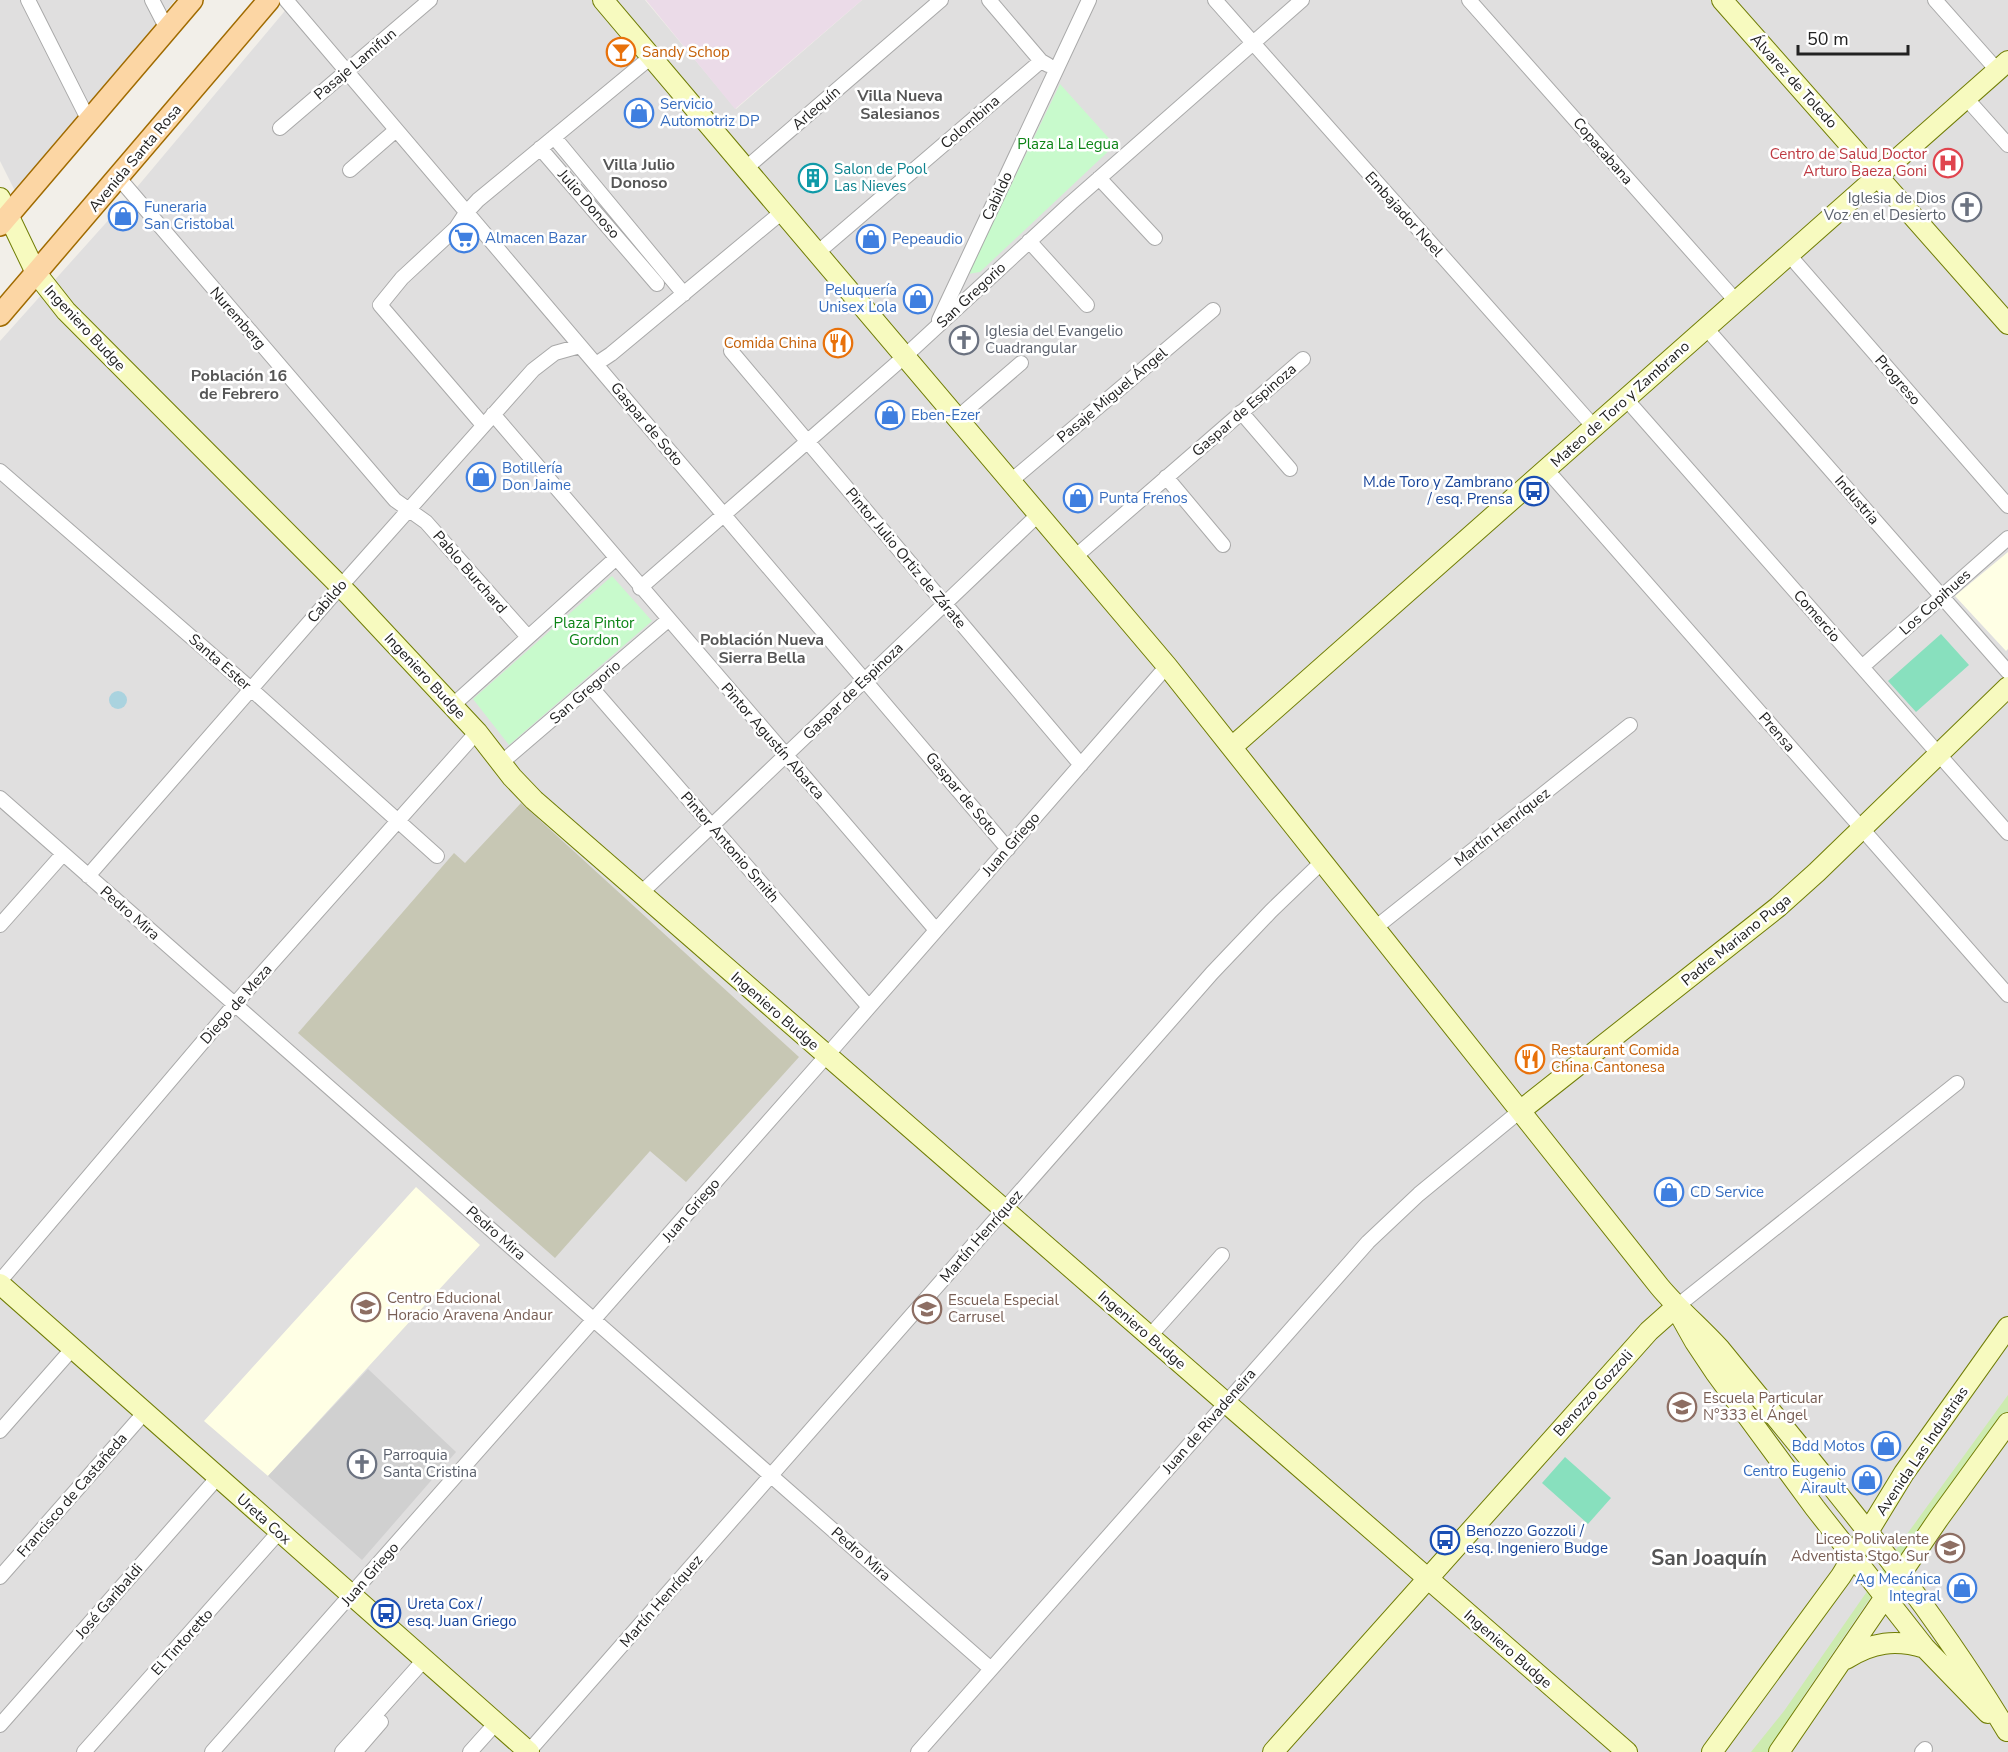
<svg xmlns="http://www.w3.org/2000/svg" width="2008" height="1752" viewBox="0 0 2008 1752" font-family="'Nunito Sans',sans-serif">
	<rect width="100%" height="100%" fill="#f2efe9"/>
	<path fill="#e0dfdf" d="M0 0H175L47 156 15 191 0 161Z
		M294 0H645L736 109 862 0H2008V1752H0V341L122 205Z"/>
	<path fill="#ebdbe8" d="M646 0H862L735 109Z"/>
	<path fill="#ffffe5" d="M2008 552V649L2006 651 1955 596Z
		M416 1187 480 1245 268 1476 204 1421Z"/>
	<path fill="#d0d0d0" d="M368 1369 456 1452 362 1560 268 1476Z"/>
	<path fill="#c7c7b4" d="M521 803 799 1057 686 1182 650 1151 555 1258 298 1033 454 853 465 863Z"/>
	<path fill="#cdebb0" d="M2008 1395V1411L1866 1604 1798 1704 1791 1723 1771 1752H1751L1784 1711 1902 1541Z"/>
	<path fill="#c8facc" d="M1060 84 1115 145 980 272 968 274Z
		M612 576 652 621 509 745 473 699Z"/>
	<path fill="#88e0be" d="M1941 634 1969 665 1916 712 1888 681Z
		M1565 1457 1611 1498 1588 1524 1542 1483Z"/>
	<path fill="#aad3df" d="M109 700a9 9 0 1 1 18 0a9 9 0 1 1-18 0Z"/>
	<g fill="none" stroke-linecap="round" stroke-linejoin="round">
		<g stroke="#a9a9a9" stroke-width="16">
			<path id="street" d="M28 0 89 121
				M152 0 167 29
				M286 0 1008 849
				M989 0 1041 61 1048 65
				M1215 0 1594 427
				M1469 0 1736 301
				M1935 0 1997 70
				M1966 98 2008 145
				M280 128 430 0
				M554 137 684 294
				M540 148 657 284
				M745 169 941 0
				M350 170 396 130
				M118 177 395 500 426 522 528 637
				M1099 178 1155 238
				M1029 241 1087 305
				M817 253 1041 61
				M1789 255 2008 506
				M939 320 1089 0
				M1706 328 2008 672
				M731 351 1081 765
				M596 364 611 354 782 212
				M1626 399 2008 833
				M1241 412 1290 469
				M493 414 936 930
				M957 418 1021 363
				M483 425 380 305 402 278 456 228 466 213 478 200 651 57
				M1546 469 2008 995
				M0 471 251 689 437 856
				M1166 477 1223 545
				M1012 480 1213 310
				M1076 556 1303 359
				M640 588 904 357 1071 203 1302 0
				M1862 667 2008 538
				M591 687 869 1007
				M453 705 615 559
				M501 763 668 620
				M0 798 991 1669
				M88 876 340 587 533 370 555 353 580 346
				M640 894 1040 513
				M0 925 63 854
				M1375 928 1630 725
				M0 1281 235 1004 477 732
				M1676 1307 1957 1083
				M1149 1337 1222 1255
				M0 1431 73 1348
				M0 1577 145 1412
				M0 1725 218 1477
				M529 1751 1212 973 1271 911 1322 862
				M84 1752 279 1532
				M212 1752 836 1045 1167 666
				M342 1752 424 1660
				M355 1752 381 1722
				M470 1752 496 1723
				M918 1752 1368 1242 1419 1194 1520 1111
				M1922 1752 1925 1749"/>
		</g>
		<g stroke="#707d05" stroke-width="22">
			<path id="secondary" d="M603 0 1167 666 1659 1286C1678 1309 1700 1327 1720 1349 1820 1472 1925 1594 2007 1731
				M1722 0 2008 324
				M0 198 36 273 66 311 349 595 477 732 512 777 534 800 1627 1752
				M1232 747 2008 61
				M1520 1111 1778 907 1817 872 2008 687
				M0 1284 529 1752
				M1681 1317 1695 1342 1715 1372 1815 1508 1925 1648 1988 1713
				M1846 1659C1872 1642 1896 1639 1925 1648
				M1273 1752 1649 1331 1676 1307
				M1712 1752 1841 1576 1904 1473 2008 1327
				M1779 1752 1939 1518 2008 1423"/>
		</g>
		<g stroke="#a06b00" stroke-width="24">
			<path id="primary" d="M0 225 192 0
				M0 315 269 0"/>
		</g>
		<use href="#street" stroke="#fff" stroke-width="14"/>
		<use href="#secondary" stroke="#f7fabf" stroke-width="20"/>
		<use href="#primary" stroke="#fcd6a4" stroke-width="21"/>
	</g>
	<defs>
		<g id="bar-ring" transform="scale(1.5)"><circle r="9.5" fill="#fff" stroke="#e8710a" stroke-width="1.5"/><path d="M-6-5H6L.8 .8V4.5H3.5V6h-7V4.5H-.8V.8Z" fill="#e8710a"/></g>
		<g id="shop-ring" transform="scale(1.5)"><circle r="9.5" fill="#fff" stroke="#3f7fe0" stroke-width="1.5"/><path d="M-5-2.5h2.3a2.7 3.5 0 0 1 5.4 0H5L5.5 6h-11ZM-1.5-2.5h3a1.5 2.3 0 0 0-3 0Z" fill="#3f7fe0"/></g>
		<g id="hospital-ring" transform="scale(1.5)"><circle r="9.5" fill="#fff" stroke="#e0444e" stroke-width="1.5"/><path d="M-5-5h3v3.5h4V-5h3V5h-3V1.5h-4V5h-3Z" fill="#e0444e"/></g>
		<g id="building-ring" transform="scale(1.5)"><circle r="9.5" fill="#fff" stroke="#0f9aa8" stroke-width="1.5"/><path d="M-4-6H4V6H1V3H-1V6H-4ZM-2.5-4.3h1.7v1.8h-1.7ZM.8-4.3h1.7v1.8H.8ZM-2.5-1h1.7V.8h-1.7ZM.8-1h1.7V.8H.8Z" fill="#0f9aa8"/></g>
		<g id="church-ring" transform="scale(1.5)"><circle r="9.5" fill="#fff" stroke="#6b7280" stroke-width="1.5"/><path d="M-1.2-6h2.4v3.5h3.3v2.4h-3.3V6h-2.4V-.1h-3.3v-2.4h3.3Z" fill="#6b7280"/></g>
		<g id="supermarket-ring" transform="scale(1.5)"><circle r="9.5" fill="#fff" stroke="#3f7fe0" stroke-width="1.5"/><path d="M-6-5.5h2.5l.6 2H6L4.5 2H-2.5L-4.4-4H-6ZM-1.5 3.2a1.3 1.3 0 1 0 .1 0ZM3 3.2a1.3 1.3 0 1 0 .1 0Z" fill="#3f7fe0"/></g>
		<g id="restaurant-ring" transform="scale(1.5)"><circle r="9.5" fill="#fff" stroke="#e8710a" stroke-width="1.5"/><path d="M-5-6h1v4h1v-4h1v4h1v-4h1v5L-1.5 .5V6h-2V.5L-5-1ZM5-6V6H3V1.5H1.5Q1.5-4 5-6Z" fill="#e8710a"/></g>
		<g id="bus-ring" transform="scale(1.5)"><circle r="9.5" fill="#fff" stroke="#1a4fb4" stroke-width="1.5"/><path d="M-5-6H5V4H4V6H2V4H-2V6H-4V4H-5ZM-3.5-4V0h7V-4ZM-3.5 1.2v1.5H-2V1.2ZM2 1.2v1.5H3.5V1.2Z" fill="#1a4fb4"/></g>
		<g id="school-ring" transform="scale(1.5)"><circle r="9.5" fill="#fff" stroke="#8d6e63" stroke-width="1.5"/><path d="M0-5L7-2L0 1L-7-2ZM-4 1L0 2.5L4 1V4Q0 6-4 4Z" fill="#8d6e63"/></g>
	</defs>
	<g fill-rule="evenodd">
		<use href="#bar-ring" x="621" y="52"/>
		<use href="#shop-ring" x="639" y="113"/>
		<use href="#hospital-ring" x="1948" y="163"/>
		<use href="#building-ring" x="813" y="178"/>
		<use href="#church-ring" x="1967" y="207"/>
		<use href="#shop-ring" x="123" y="216"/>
		<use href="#supermarket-ring" x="464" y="238"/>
		<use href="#shop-ring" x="871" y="239"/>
		<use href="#shop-ring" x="918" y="299"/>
		<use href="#church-ring" x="964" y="340"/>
		<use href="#restaurant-ring" x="838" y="343"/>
		<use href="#shop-ring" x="890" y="415"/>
		<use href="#shop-ring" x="481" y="477"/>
		<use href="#bus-ring" x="1534" y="491"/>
		<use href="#shop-ring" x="1078" y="498"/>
		<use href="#restaurant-ring" x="1530" y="1059"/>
		<use href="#shop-ring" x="1669" y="1192"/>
		<use href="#school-ring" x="366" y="1307"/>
		<use href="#school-ring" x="927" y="1309"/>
		<use href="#school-ring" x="1682" y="1407"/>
		<use href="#shop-ring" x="1886" y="1446"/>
		<use href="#church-ring" x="362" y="1464"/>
		<use href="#shop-ring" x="1867" y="1480"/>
		<use href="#bus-ring" x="1445" y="1540"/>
		<use href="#school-ring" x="1950" y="1548"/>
		<use href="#shop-ring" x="1962" y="1588"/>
		<use href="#bus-ring" x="386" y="1613"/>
	</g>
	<g text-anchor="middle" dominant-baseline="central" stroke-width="5" stroke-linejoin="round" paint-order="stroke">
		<g font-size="15" fill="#c56008" stroke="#fff" text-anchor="start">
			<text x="642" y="52">Sandy Schop</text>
			<text x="817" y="343" text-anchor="end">Comida China</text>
			<text x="1551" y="1050">Restaurant Comida<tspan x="1551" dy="17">China Cantonesa</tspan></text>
		</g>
		<g font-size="15" fill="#222" stroke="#fff">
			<text transform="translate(355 64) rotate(-40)">Pasaje Lamifun</text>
			<text transform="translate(1794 81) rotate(48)">Álvarez de Toledo</text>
			<text transform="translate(816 108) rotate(-41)">Arlequín</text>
			<text transform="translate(970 122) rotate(-41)">Colombina</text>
			<text transform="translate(1603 151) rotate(49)">Copacabana</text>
			<text transform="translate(135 158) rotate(-50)">Avenida Santa Rosa</text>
			<text transform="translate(997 196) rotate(-65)">Cabildo</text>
			<text transform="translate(589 204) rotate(49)">Julio Donoso</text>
			<text transform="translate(1404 214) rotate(48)">Embajador Noel</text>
			<text transform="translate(971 295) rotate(-43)">San Gregorio</text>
			<text transform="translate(238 318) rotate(49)">Nuremberg</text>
			<text transform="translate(85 328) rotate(47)">Ingeniero Budge</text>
			<text transform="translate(1898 380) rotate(49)">Progreso</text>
			<text transform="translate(1112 395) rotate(-40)">Pasaje Miguel Ángel</text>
			<text transform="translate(1620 404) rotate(-42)">Mateo de Toro y Zambrano</text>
			<text transform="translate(1244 410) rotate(-41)">Gaspar de Espinoza</text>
			<text transform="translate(647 424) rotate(50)">Gaspar de Soto</text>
			<text transform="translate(1857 500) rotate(49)">Industria</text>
			<text transform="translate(906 558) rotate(50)">Pintor Julio Ortiz de Zárate</text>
			<text transform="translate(470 572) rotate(49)">Pablo Burchard</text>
			<text transform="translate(327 601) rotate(-49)">Cabildo</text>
			<text transform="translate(1935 602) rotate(-42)">Los Copihues</text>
			<text transform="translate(1817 616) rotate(49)">Comercio</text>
			<text transform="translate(220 662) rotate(41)">Santa Ester</text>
			<text transform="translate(425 676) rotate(47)">Ingeniero Budge</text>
			<text transform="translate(853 691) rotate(-44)">Gaspar de Espinoza</text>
			<text transform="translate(585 692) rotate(-41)">San Gregorio</text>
			<text transform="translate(1777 732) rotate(49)">Prensa</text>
			<text transform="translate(773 741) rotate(49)">Pintor Agustín Abarca</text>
			<text transform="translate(962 794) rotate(50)">Gaspar de Soto</text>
			<text transform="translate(1502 827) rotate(-38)">Martín Henríquez</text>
			<text transform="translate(1011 844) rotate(-49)">Juan Griego</text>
			<text transform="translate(730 847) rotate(49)">Pintor Antonio Smith</text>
			<text transform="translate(130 913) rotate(41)">Pedro Mira</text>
			<text transform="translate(1736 940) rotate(-39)">Padre Mariano Puga</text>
			<text transform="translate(236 1004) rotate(-49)">Diego de Meza</text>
			<text transform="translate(775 1011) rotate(41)">Ingeniero Budge</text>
			<text transform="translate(691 1210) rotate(-49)">Juan Griego</text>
			<text transform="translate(496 1233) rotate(41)">Pedro Mira</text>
			<text transform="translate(981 1236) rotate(-49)">Martín Henríquez</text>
			<text transform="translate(1142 1330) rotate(41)">Ingeniero Budge</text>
			<text transform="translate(1593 1393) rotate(-48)">Benozzo Gozzoli</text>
			<text transform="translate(1209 1421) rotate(-49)">Juan de Rivadeneira</text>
			<text transform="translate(1922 1451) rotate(-56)">Avenida Las Industrias</text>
			<text transform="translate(72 1495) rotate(-49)">Francisco de Castañeda</text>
			<text transform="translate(264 1519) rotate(42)">Ureta Cox</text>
			<text transform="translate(861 1554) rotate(41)">Pedro Mira</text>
			<text transform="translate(370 1574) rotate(-49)">Juan Griego</text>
			<text transform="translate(109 1601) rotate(-49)">José Garibaldi</text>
			<text transform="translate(661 1601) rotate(-49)">Martín Henríquez</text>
			<text transform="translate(182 1642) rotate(-48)">El Tintoretto</text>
			<text transform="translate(1508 1649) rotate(41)">Ingeniero Budge</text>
		</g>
		<g font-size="15" fill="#366cbe" stroke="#fff" text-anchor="start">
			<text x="660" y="104">Servicio<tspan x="660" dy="17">Automotriz DP</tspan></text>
			<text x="144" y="207">Funeraria<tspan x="144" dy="17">San Cristobal</tspan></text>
			<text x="485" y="238">Almacen Bazar</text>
			<text x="892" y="239">Pepeaudio</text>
			<text x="897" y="290" text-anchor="end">Peluquería<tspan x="897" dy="17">Unisex Lola</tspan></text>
			<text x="911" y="415">Eben-Ezer</text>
			<text x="502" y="468">Botillería<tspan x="502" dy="17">Don Jaime</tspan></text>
			<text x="1099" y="498">Punta Frenos</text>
			<text x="1690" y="1192">CD Service</text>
			<text x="1865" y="1446" text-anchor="end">Bdd Motos</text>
			<text x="1846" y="1471" text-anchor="end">Centro Eugenio<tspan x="1846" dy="17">Airault</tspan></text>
			<text x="1941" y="1579" text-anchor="end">Ag Mecánica<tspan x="1941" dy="17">Integral</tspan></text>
		</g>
		<g font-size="15" fill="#0c8416" stroke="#fff">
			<text x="1068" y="144">Plaza La Legua</text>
			<text x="594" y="623">Plaza Pintor<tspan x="594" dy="17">Gordon</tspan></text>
		</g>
		<g font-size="15" fill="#be3a42" stroke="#fff" text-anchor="end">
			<text x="1927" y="154">Centro de Salud Doctor<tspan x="1927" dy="17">Arturo Baeza Goni</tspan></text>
		</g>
		<g font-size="15" fill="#0d838f" stroke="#fff" text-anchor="start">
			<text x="834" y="169">Salon de Pool<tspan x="834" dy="17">Las Nieves</tspan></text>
		</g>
		<g font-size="15" fill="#5b616d" stroke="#fff" text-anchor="start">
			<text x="1946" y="198" text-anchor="end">Iglesia de Dios<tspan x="1946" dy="17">Voz en el Desierto</tspan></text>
			<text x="985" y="331">Iglesia del Evangelio<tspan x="985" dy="17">Cuadrangular</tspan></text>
			<text x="383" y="1455">Parroquia<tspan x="383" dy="17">Santa Cristina</tspan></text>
		</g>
		<g font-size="15" fill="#164399" stroke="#fff" text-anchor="start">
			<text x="1513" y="482" text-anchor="end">M.de Toro y Zambrano<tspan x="1513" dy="17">/ esq. Prensa</tspan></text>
			<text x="1466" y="1531">Benozzo Gozzoli /<tspan x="1466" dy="17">esq. Ingeniero Budge</tspan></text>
			<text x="407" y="1604">Ureta Cox /<tspan x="407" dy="17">esq. Juan Griego</tspan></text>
		</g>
		<g font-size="15" fill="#785e54" stroke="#fff" text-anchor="start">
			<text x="387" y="1298">Centro Educional<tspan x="387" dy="17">Horacio Aravena Andaur</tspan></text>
			<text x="948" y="1300">Escuela Especial<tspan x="948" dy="17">Carrusel</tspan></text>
			<text x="1703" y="1398">Escuela Particular<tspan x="1703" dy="17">N°333 el Ángel</tspan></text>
			<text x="1929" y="1539" text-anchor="end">Liceo Polivalente<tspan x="1929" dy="17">Adventista Stgo. Sur</tspan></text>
		</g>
		<g font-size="16" font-weight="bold" fill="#555" stroke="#fff">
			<text x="900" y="96">Villa Nueva<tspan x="900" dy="18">Salesianos</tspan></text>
			<text x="639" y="165">Villa Julio<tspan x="639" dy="18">Donoso</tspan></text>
			<text x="239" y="376">Población 16<tspan x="239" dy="18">de Febrero</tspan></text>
			<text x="762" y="640">Población Nueva<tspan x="762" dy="18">Sierra Bella</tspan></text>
		</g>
		<g font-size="21" font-weight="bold" fill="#555" stroke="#fff">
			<text x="1709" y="1558">San Joaquín</text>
		</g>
	</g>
	<path d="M1798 45v9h110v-9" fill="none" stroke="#222222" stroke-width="3"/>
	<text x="1807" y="45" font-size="18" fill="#222222" stroke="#ffffff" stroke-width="4.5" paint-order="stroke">50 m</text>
</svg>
